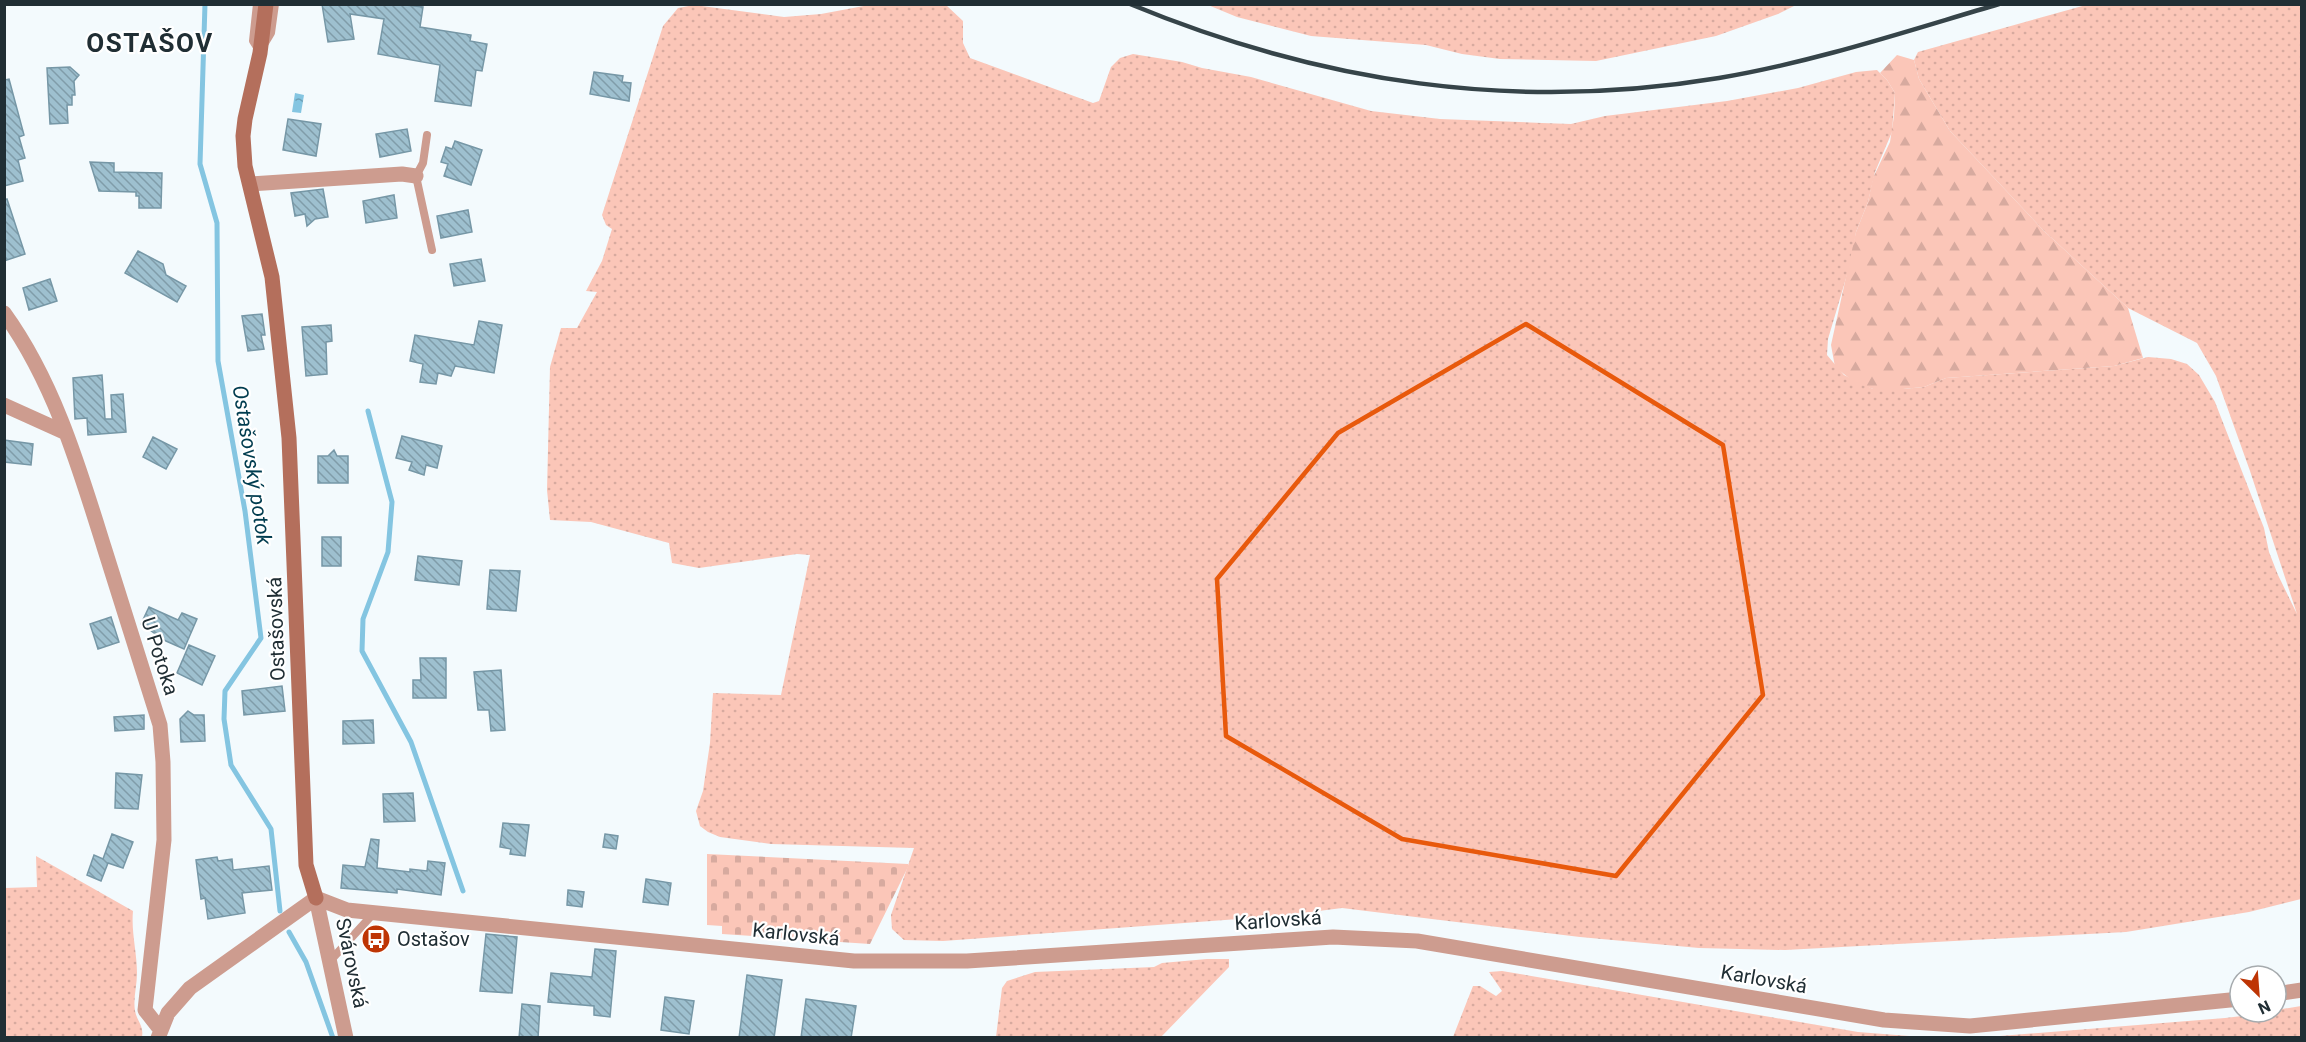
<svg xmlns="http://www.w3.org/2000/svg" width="2306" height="1042" viewBox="0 0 2306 1042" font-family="Roboto,sans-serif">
	<defs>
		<pattern id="grass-dots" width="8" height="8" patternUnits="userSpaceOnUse" patternTransform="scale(1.5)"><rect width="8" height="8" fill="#fbc6b8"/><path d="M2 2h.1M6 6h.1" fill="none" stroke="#d7aa9f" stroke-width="1.8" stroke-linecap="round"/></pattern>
		<pattern id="forest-firs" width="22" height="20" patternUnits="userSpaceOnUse" patternTransform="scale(1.5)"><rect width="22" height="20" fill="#fbc6b8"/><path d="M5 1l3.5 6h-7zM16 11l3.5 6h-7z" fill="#d7aa9f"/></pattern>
		<pattern id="cemetery-stones" width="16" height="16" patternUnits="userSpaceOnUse" patternTransform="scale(1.5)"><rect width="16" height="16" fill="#fbc6b8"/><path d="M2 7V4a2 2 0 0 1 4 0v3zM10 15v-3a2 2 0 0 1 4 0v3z" fill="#d7aa9f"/></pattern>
		<pattern id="water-ripples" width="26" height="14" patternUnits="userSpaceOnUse" patternTransform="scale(1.5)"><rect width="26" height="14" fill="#84c5e1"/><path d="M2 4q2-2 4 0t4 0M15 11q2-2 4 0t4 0" fill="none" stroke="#6ca0b7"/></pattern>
		<pattern id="building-back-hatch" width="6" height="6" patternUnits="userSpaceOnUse" patternTransform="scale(1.5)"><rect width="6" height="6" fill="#9ec0cf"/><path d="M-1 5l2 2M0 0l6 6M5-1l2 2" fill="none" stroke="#809ca9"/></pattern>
	</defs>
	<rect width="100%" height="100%" fill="#f3fafd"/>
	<path fill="url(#grass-dots)" d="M694 5 784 17 821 14 869 5H946L963 21V43L970 58 1093 103 1099 101 1111 67 1120 58 1133 54 1182 62 1202 68 1251 77 1371 111 1440 119 1542 123 1571 124 1605 116 1727 101 1798 88 1856 72 1877 70 1887 80 1895 93 1892 132 1875 172 1868 202 1856 232 1852 258 1828 339 1827 355 1844 375 1873 389H1903L1924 387 1946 378 2114 366 2148 357 2171 359 2187 364 2199 375 2215 402 2264 528 2269 552 2278 575 2297 614 2250 471 2216 376 2197 343 2128 308 2044 231 1950 131 1919 79 1914 60 1918 52 2086 5H2301V899L2249 912 2126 932 1785 950 1699 948 1580 937 1342 908 1280 916 943 941 904 940 892 929 891 915 914 848 771 844 720 837 708 832 700 826 696 811 703 791 710 743 713 693 781 695 810 555 797 554 699 568 672 563 669 543 591 522 550 520 547 490 550 367 561 328H577L597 292 586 291 602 261 612 229 606 225 602 215 663 26 678 8Z
		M1208 5H1796L1778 14 1716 36 1596 61 1500 59 1462 54 1426 45 1311 36 1237 17Z
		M36 856 133 911C131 932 137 952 137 973 137 986 133 998 135 1011 137 1021 144 1026 142 1037H5V888L37 887Z
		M1207 959H1229V967L1161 1037H996L1002 988 1007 981 1035 972 1154 967 1162 963Z
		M1502 971 1858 1032 1922 1037H1453L1473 986H1480L1496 996 1502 991 1489 972Z
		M2301 1006V1037H1987L2225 1018 2276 1012V1010Z"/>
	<path fill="url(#forest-firs)" d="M1897 55 1914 60 1919 79 1950 131 2044 231 2128 308 2143 358 2114 366 1946 378 1924 387 1903 389H1873L1854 382 1835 367 1831 345 1856 232 1868 202 1873 178 1890 142 1894 116 1895 93 1887 80 1880 73Z"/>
	<path fill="url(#cemetery-stones)" d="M707 854 908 864V867L870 944 722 934V926L707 925Z"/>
	<path fill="url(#water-ripples)" d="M295 93 304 95 301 113 292 112Z"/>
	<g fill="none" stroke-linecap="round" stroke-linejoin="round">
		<path stroke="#84c5e1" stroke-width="5" d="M205 4 200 164 217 223 218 361 245 511 261 638 225 691 224 719 231 765 271 829 280 911
			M368 411 392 502 388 552 363 619 362 651 411 742 463 891
			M289 932 306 962 333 1038"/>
	</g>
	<path fill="url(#building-back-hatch)" stroke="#7697a6" stroke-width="1.5" d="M322 4H397L423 7 420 27 471 35 470 41 487 44 482 71 476 70 471 106 435 101 440 65 378 54 384 19 350 14 354 39 328 42Z
		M70 67 79 75 74 81 75 95H72V105H67L68 123 50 124 47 68Z
		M594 72 623 76 622 82 631 83 629 101 590 94Z
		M9 79 24 135 19 137 25 158 18 160 23 181 4 186V80Z
		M288 119 321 124 316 156 283 150Z
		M407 129 411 151 380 157 376 134Z
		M455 141 482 150 471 185 444 176 448 164 441 162 446 147 452 149Z
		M90 162 114 163V172L162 173 161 208H139V196H136V192L99 191Z
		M323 189 328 217 315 219 307 226 305 214 295 216 291 193Z
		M394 195 397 218 366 223 363 201Z
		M7 199 25 254 4 261V200Z
		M468 210 472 232 441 238 437 216Z
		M138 251 163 264 166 275 186 286 177 302 125 273Z
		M481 259 485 281 454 286 450 264Z
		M50 279 57 301 29 310 23 288Z
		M262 314 265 335H261L264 349 248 351 242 316Z
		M479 321 502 325 494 373 455 366 451 376 438 373 436 384 420 382 423 364 410 361 415 335 474 345Z
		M331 325 332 341 326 342 327 374 306 376 302 327Z
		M102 375 105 419H112L111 395 123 394 126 432 88 435 87 418 75 419 73 378Z
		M402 436 442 446 437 468 426 465 424 475 409 470 412 462 396 458Z
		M153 437 177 449 166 469 143 457Z
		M4 440 33 444 31 465 4 462Z
		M334 450 337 456H348V483H318V456H328Z
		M322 537H341V566H322Z
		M418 556 462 561 459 585 415 580Z
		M490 570 520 571 516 611 487 609Z
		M149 607 178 620 182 613 197 619 184 649 166 641 141 624Z
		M111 617 119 642 98 649 90 624Z
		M189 645 215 656 202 685 177 673Z
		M420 658H446V698H413V680H421Z
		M501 670 505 730 491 731 489 710H478L474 672Z
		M282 686 285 711 244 715 242 691Z
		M188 711 194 715H204L205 741 181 742 180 719Z
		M144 715V729L115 731 114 717Z
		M373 720 374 743 343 744V721Z
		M116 773 142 775 138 809 115 808Z
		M413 793 415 821 384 822 383 794Z
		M503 823 529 825 525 856 510 854 511 849 500 847Z
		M112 834 133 842 123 868 108 863 101 881 87 875 94 855 103 859Z
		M605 834 618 836 616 849 603 847Z
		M371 839 379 840 377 868 410 872V869L427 871 428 861 445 863 441 895 397 889V893L341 888 343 865 365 867Z
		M217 857 218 861 232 859 233 870 269 866 272 890 242 893 245 913 208 919 205 898 201 899 196 860Z
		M646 879 671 883 668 905 643 902Z
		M568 890 584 892 582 907 567 905Z
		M486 934 517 937 512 993 480 991Z
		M595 949 616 951 610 1017 594 1015V1006L548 1002 551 973 592 977Z
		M747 975 782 980 774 1038H739Z
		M665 997 694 1001 689 1034 661 1030Z
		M806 999 856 1006 851 1038H801Z
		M522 1004 540 1006 538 1038H519Z"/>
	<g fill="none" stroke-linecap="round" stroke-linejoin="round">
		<path stroke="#8b959a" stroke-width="3" stroke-dasharray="3 4.5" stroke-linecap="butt" d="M748 4H804"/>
		<path stroke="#cd9c8f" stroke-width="8" d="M257 4 253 41 258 49
			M265 43 271 33 275 4
			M427 135 423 163 416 176 432 250
			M331 960 373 914"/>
		<path stroke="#cd9c8f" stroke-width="15" d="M250 184 402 174 416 176
			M4 313C54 382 79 467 104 547 123 606 141 666 160 725L163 762 164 840 145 1010 160 1029
			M4 405 66 433
			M316 898 347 910 854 961H967L1333 937 1417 941 1884 1020 1970 1026 2240 999
			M316 898 346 1038
			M2276 994 2302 990
			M158 1038 168 1013 190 988 316 898"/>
		<path stroke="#b46f5c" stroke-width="15" d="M266 4 260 53 245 119 243 136 245 166 272 277 289 438 306 865 316 898"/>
		<path stroke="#364449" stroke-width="4.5" d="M1130 4C1321 83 1515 112 1719 78 1814 62 1907 31 1999 4"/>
	</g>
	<path fill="none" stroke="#e8590c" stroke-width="4.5" stroke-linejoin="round" d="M1526 324 1723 445 1763 695 1616 876 1402 839 1226 736 1217 579 1338 433Z"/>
	<defs>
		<g id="bus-disc" transform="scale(1.5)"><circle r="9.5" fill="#be3505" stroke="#fff"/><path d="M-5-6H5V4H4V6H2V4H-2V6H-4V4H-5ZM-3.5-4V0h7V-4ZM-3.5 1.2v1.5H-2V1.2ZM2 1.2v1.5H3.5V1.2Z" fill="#fff"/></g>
	</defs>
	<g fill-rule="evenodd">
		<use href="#bus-disc" x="376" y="939"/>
	</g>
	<g text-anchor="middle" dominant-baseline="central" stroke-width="4.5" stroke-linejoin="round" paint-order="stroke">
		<g font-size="20" fill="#202e34" stroke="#fff">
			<text transform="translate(276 629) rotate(-92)">Ostašovská</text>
			<text transform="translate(160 656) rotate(72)">U Potoka</text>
			<text transform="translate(1278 920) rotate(-4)">Karlovská</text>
			<text transform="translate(796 934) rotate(6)">Karlovská</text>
			<text transform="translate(352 963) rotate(78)">Svárovská</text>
			<text transform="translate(1764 979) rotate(10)">Karlovská</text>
		</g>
		<g font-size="20" fill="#202e34" stroke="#fff" text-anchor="start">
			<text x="397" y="939">Ostašov</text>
		</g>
		<g font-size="21" font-style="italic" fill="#003c4f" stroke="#fff">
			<text transform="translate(252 465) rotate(81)">Ostašovský potok</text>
		</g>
		<g font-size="26" font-weight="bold" letter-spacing="1.5" fill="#202e34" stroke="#fff">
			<text x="150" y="43">OSTAŠOV</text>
		</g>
	</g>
	<rect width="2306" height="1042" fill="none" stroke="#202e34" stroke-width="12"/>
	<g transform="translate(2258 994) rotate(155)"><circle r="28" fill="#ffffff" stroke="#a6abae" stroke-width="1.5"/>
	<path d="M0-4.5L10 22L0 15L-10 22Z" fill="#be3505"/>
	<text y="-9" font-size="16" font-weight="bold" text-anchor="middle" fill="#202e34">N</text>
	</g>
</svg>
